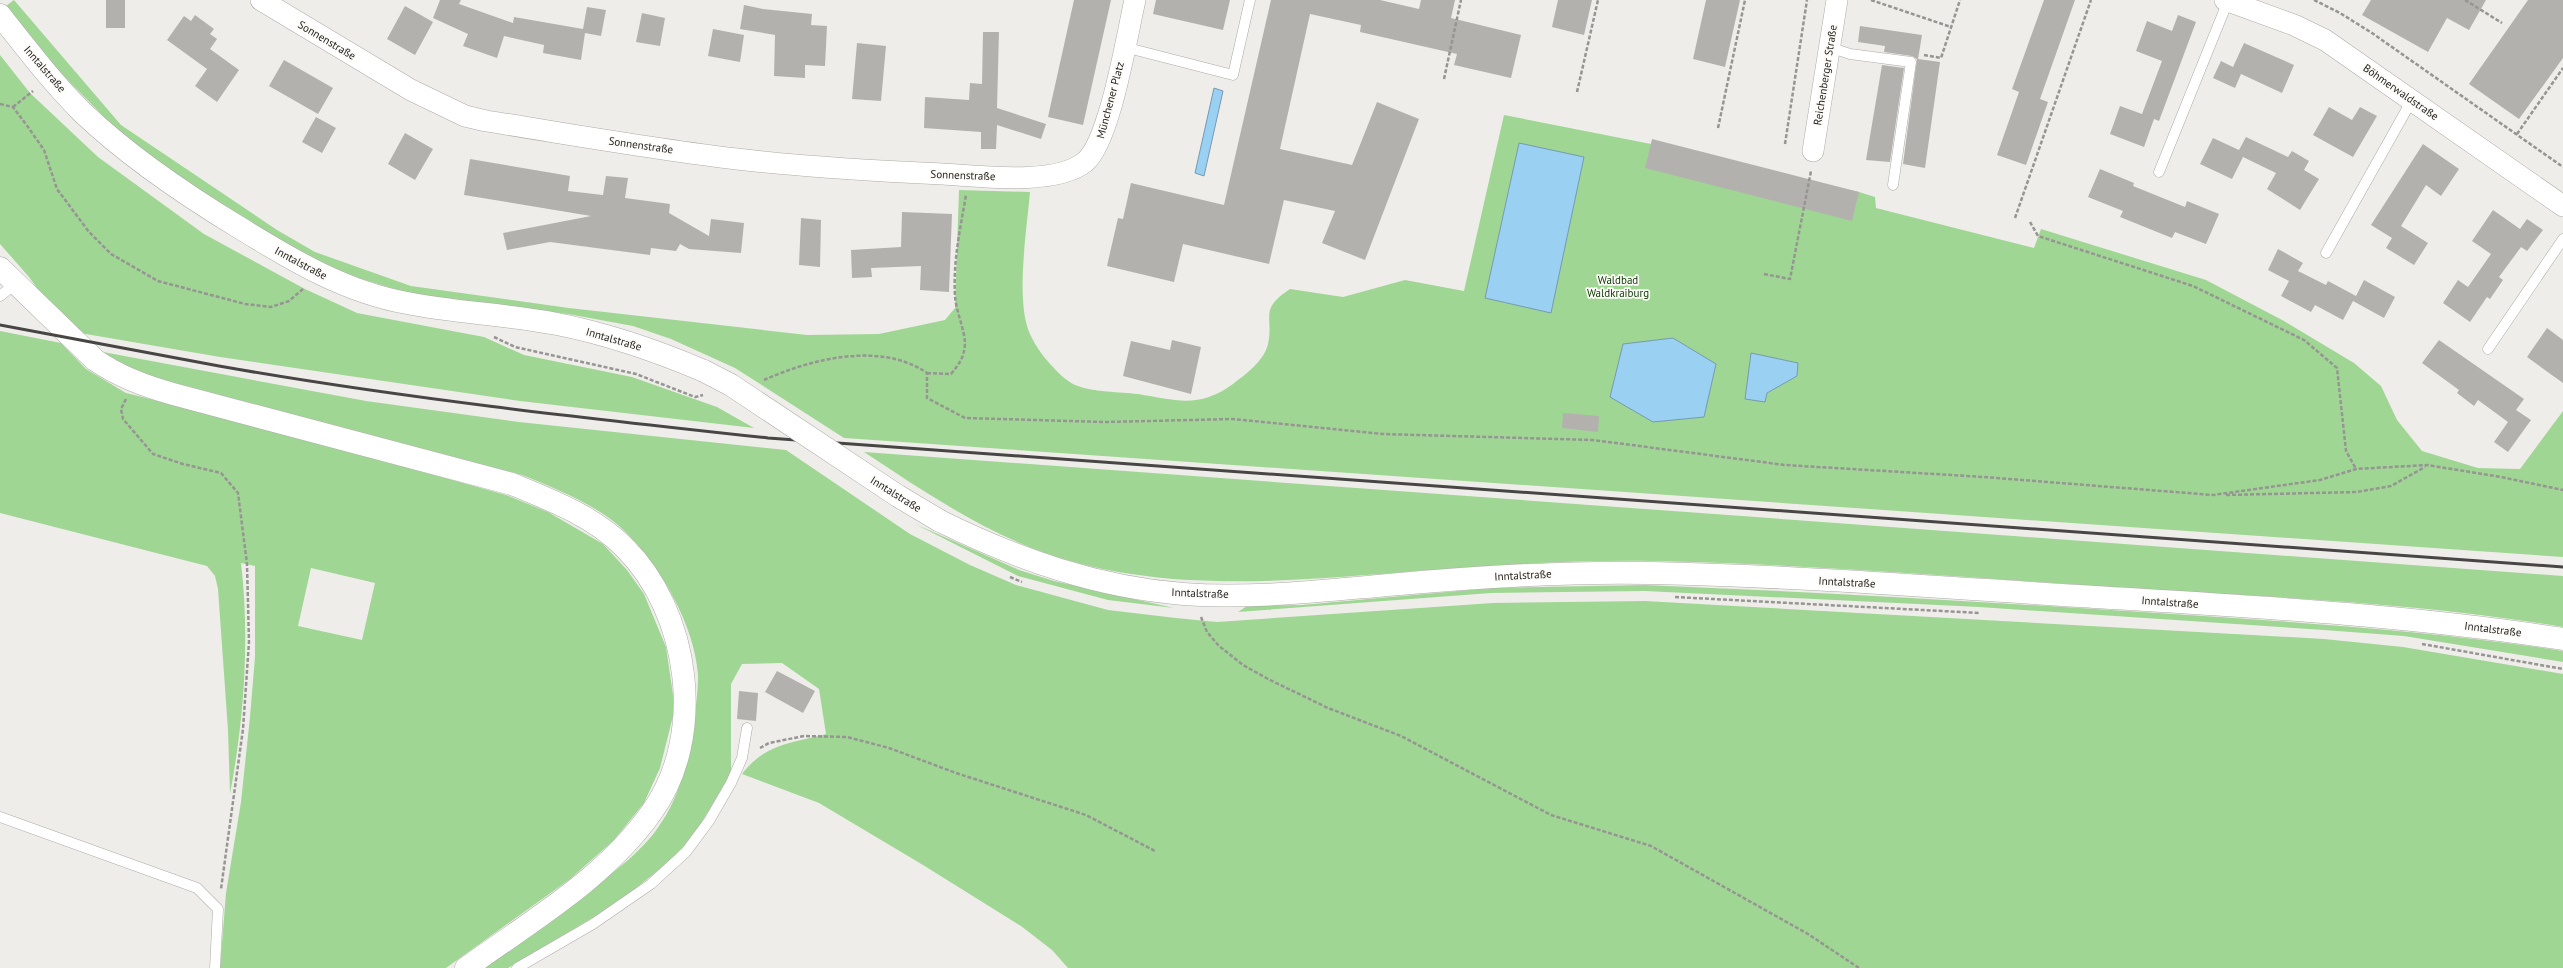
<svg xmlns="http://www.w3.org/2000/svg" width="2563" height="968" viewBox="0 0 2563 968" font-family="'PT Sans',sans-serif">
	<rect width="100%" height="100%" fill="#efedea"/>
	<path fill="#a0d694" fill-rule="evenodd" d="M14 0 121 125 277 230 315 252 411 286 569 308 807 335 879 334 945 320 955 308 959 190 1030 192C1027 229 1015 301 1030 334 1036 347 1044 358 1054 368 1060 375 1069 383 1078 386 1093 392 1120 392 1138 394 1176 400 1199 409 1233 384 1246 374 1264 361 1268 344 1274 317 1258 310 1290 289L1343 297 1405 280 1464 291 1504 115 1651 144 1859 192 1875 197 1876 208 2034 248 2041 229 2206 280 2284 321 2354 363 2381 386 2397 420 2422 451 2478 468 2520 469 2563 411V557L844 438 735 368 671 339 633 326 568 314 408 293 352 276 294 249 172 172 119 132 56 68 6 6Z
		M0 55 30 93 98 157 204 234 305 289 357 313 484 337 524 355 632 377 717 407 754 428 520 401 220 357 80 333 45 299 29 277 0 244Z
		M0 331 61 343 86 369 126 393 268 428 506 495 548 512 603 544 627 570 644 594 666 647 675 708 660 768 644 803 614 840 570 879 446 968H220L226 893 241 802 250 717 255 657V566L241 563C250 639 244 720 230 794L228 730 218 589 215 576 207 566 0 513ZM311 568 375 583 362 640 298 626Z
		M103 352 366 401 519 422 786 450 910 534 970 565 1016 585 1108 610 1176 618 1217 622 1493 603 1645 601 2324 639 2403 647 2563 674V968H1068L1052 950 1021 926 923 865 819 803 742 774C766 743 790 744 826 734L819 689 782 663 742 664 731 684V774L692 838 664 866 614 905 508 968H481C512 946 543 923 574 901 604 879 641 855 661 823 679 797 686 766 691 735 695 716 698 695 698 675 695 622 652 549 609 518 582 499 552 487 522 475L156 378 133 370Z
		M864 452 2563 576V627C2414 602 2263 597 2112 587 1959 577 1805 564 1652 561 1573 560 1495 565 1417 571 1289 581 1152 596 1029 547 970 523 917 487 864 452Z
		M915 524 1019 570 1054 581 1174 608 1108 600 1018 576Z
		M1645 585C1816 592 1987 602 2158 613 2293 622 2429 630 2563 651V662L2404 636 2324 630 1979 607 1645 591 1491 593 1238 612 1247 606 1302 605 1491 588Z"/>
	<path fill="#9ad0f2" stroke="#759ab2" d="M1214 88 1223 91 1204 176 1195 173Z
		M1519 143 1584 157 1551 313 1485 298Z
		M1673 338 1716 364 1704 417 1653 422 1610 397 1623 344Z
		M1751 353 1798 363 1797 376 1767 393 1765 402 1745 399Z"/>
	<path fill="#b3b1ae" d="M106 0H125V28H106Z
		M440 0H461L459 4 513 23 514 17 583 29 587 7 606 10 601 36 585 33 581 60 543 53 544 45 504 36 497 58 463 46 468 34 433 18Z
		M1074 0H1111L1083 125 1048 117Z
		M1156 0H1230L1223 30 1153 14Z
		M1271 0H1380L1419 9 1421 0H1455L1451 18 1521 35 1511 78 1454 65 1457 54 1360 32 1361 25 1310 14 1280 149 1352 165 1377 102 1419 119 1365 260 1322 243 1335 211 1284 200 1269 264 1183 244 1174 282 1107 266 1118 218 1123 219 1131 183 1224 205Z
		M1558 0H1592L1584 35 1552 27Z
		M1706 0H1740L1725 67 1693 59Z
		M2044 0H2075L2040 99 2048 102 2026 165 1997 155 2019 92 2012 89Z
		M2371 0H2486L2469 30 2447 18 2428 52 2362 15Z
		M2528 0H2563V58L2519 119 2469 84Z
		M744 5 763 9 812 14 811 25 827 26 825 66 805 65V78L774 76 775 35 740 29Z
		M405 6 433 22 415 55 387 39Z
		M642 13 665 18 660 46 636 42Z
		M195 15 214 29 210 34 217 39 210 49 239 70 217 102 195 86 207 69 167 40 184 16 191 21Z
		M2178 15 2196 22 2159 121 2154 119 2144 147 2110 134 2120 106 2142 114 2162 61 2136 51 2147 21 2172 31Z
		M1860 26 1922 35 1918 59 1940 62 1925 168 1903 164 1917 59 1912 56 1884 52 1885 46 1858 42Z
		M713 29 744 35 740 62 708 56Z
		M983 32H999L997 108 1046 124 1041 139 997 125 996 149H981V132L924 128 925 97 969 100 970 83 982 84Z
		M857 43 886 46 881 101 852 99Z
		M2244 43 2294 65 2282 93 2241 74 2235 88 2213 78 2221 61 2233 67Z
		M284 60 333 88 318 114 269 86Z
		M1882 65 1904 68 1890 162 1866 160Z
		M2329 107 2352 120 2360 107 2377 116 2353 157 2313 135Z
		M316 117 336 128 322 153 302 142Z
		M405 133 433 149 415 180 388 164Z
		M2246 137 2288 157 2292 151 2309 161 2304 170 2319 179 2300 210 2267 189 2276 173 2243 157 2232 179 2200 164 2213 138 2239 150Z
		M1652 139 1859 192 1852 221 1645 168Z
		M2423 144 2459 169 2441 196 2426 185 2401 226 2428 243 2414 265 2386 248 2392 238 2371 225Z
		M470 159 570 176 568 191 603 195 606 176 628 178 625 198 670 204 669 213 709 236 711 219 744 223 741 253 689 249 680 244 676 251 651 248 650 255 550 242 507 250 503 233 591 216 464 195Z
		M2100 169 2134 183 2133 186 2185 207 2187 201 2219 214 2206 244 2175 232 2172 238 2120 217 2123 211 2088 197Z
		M2493 210 2520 229 2527 219 2543 230 2527 251 2521 247 2499 277 2503 280 2490 299 2487 297 2470 322 2443 303 2458 280 2468 287 2491 254 2472 241Z
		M902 212 952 214 949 292 920 290 921 266 871 268 872 277 852 278 851 250 901 247Z
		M801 218 821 220 820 267 799 265Z
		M2278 249 2303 263 2298 271 2326 285 2328 281 2356 296 2364 280 2395 297 2384 318 2353 301 2343 320 2315 305 2311 312 2281 296 2289 281 2268 270Z
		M2547 328 2563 340V383L2527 357Z
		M1172 340 1201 347 1191 394 1123 376 1131 341 1170 350Z
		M2439 340 2524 399 2516 410 2531 420 2508 452 2494 442 2508 422 2478 400 2474 406 2457 393 2459 390 2422 363Z
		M1563 413 1599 416 1598 432 1562 428Z
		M777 671 815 691 803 713 765 692Z
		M739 691 758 693 756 721 737 719Z"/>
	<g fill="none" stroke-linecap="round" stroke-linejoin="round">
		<g stroke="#acaba7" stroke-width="11">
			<path id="service" d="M1124 47 1233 75 1250 0
				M1829 47 1850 54 1911 62 1893 185
				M2159 172 2228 1
				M2326 253 2412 100
				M0 296 15 284
				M2488 349 2563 239
				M0 817 197 888 218 909 215 968
				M517 968 593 924 651 884 686 852 709 821 731 783 742 758 747 728"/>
		</g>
		<g stroke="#acaba7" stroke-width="22">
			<path id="minor" d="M261 0 411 90 465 116 486 121C569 134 653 149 737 159 805 167 874 171 943 174 979 176 1055 186 1085 162 1110 141 1127 35 1135 0
				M2225 0 2294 25 2325 40 2563 206
				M1813 151 1837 0"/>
		</g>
		<g stroke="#acaba7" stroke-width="23">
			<path id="tertiary" d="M0 268 95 360C120 377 145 386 173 394L512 484C551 500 593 516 624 547 690 612 707 737 651 813 604 879 531 921 466 968"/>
		</g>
		<g stroke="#acaba7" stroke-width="23">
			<path id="secondary" d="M0 15C26 48 52 82 82 112 129 157 184 194 240 228 292 260 345 292 407 303 456 313 507 314 557 324 608 334 657 351 704 371
				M940 521C1017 559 1096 587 1183 594 1251 599 1320 591 1388 585 1476 577 1563 571 1651 573 1794 576 1937 587 2079 596 2241 606 2403 614 2563 639"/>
		</g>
		<path stroke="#969593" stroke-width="2.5" stroke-dasharray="4 2" stroke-linecap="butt" d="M1871 0 1951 27
			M2314 0 2340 13 2372 33 2563 167
			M2465 0 2502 23
			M1924 55 1941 58 1960 0
			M1444 79 1461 0
			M1577 92 1598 0
			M0 104 13 107 28 127 44 150 57 189 89 232 111 254 158 281 245 304 271 307 289 301 303 289
			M13 107 33 91
			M1718 128 1745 0
			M2517 134 2563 68
			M1785 144 1807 0
			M2015 218 2091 0
			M2030 222 2038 236 2193 286 2304 340 2337 368 2346 451 2356 469
			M1764 274 1790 279 1811 171
			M494 337 515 347 636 374 695 397 703 395
			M927 373 951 374C959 364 964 358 965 344 965 331 956 311 955 296 953 261 960 230 966 195
			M764 380C811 359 881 341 927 373V398L965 418 1105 422 1233 419 1383 434 1593 440 1785 465 1984 477 2213 495 2320 480 2356 469 2427 465 2501 477 2563 490
			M126 399 121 409 123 419 153 454 183 464 221 473 238 493 247 564 249 642 243 729 221 889
			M2226 495 2357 492 2391 486 2425 467
			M1010 577 1022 582
			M1675 597 1980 613
			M1201 617 1207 632 1219 646 1243 665 1268 679 1328 708 1401 736 1551 815 1651 846 1808 934 1859 968
			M2422 644 2563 669
			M760 748 769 743 804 736 847 737 889 748 956 773 1086 815 1155 851"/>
		<use href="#service" stroke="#fff" stroke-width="10"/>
		<use href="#minor" stroke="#fff" stroke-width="21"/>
		<use href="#tertiary" stroke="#fff" stroke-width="22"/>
		<use href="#secondary" stroke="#fff" stroke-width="22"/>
		<path stroke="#474644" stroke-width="3" d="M0 325C73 338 146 353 219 366 400 398 584 418 768 438L2563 567"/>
		<g stroke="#acaba7" stroke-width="23" stroke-linecap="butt">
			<path id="secondary-bridge" d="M704 371 731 385 898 496 940 521"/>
		</g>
		<use href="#secondary-bridge" stroke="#fff" stroke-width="22"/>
	</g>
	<g text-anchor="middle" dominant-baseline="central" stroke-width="3.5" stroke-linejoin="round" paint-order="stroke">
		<g font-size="11" fill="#1e1d1c" stroke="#fcfbf7">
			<text transform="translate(327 40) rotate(31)">Sonnenstraße</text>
			<text transform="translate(45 69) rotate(49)">Inntalstraße</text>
			<text transform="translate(1825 75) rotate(-81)">Reichenberger Straße</text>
			<text transform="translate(2401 92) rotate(35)">Böhmerwaldstraße</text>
			<text transform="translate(1110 100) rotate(-75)">Münchener Platz</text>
			<text transform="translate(641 145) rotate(8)">Sonnenstraße</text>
			<text transform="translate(963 175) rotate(2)">Sonnenstraße</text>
			<text transform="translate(301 263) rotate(28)">Inntalstraße</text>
			<text transform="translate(614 339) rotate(16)">Inntalstraße</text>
			<text transform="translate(896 494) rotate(32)">Inntalstraße</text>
			<text transform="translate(1523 575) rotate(-3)">Inntalstraße</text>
			<text transform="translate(1847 582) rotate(3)">Inntalstraße</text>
			<text transform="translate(1200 593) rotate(2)">Inntalstraße</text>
			<text transform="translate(2170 602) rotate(4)">Inntalstraße</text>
			<text transform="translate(2493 629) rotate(7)">Inntalstraße</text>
		</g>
		<g font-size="11" fill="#0c3602" stroke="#fcfbf7">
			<text x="1618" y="280">Waldbad<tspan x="1618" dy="13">Waldkraiburg</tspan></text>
		</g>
	</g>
</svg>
